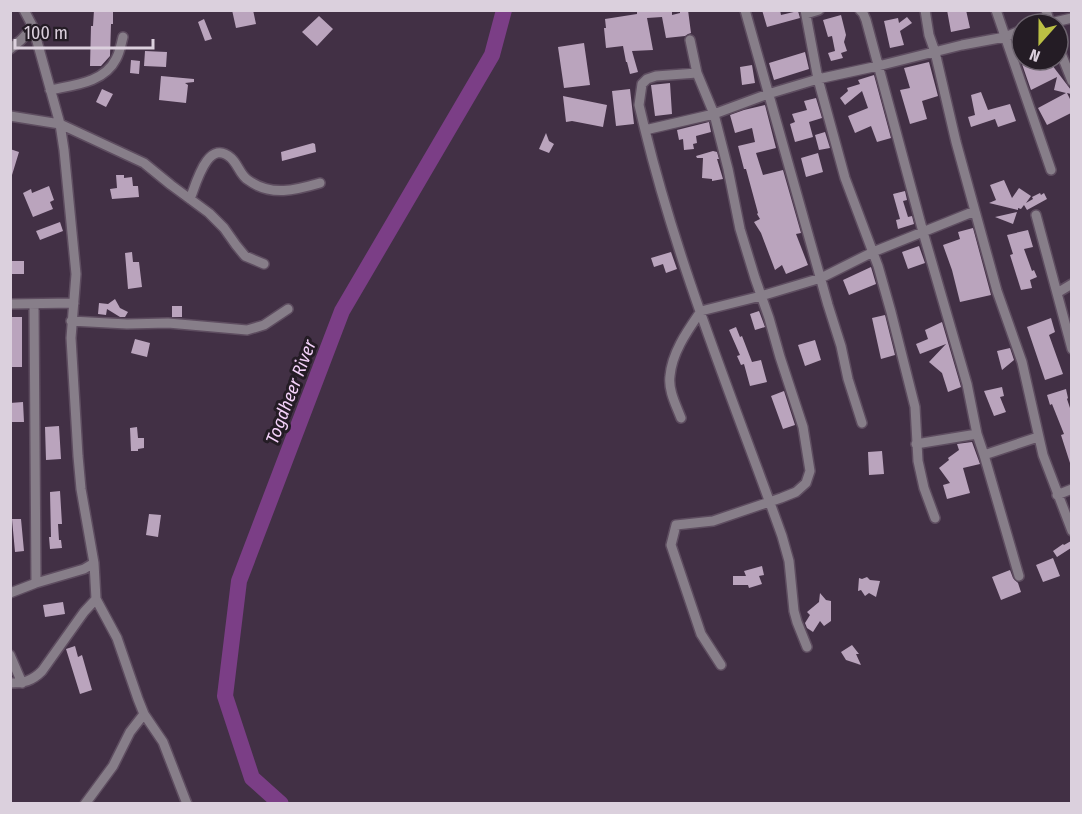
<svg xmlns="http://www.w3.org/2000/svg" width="1082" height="814" viewBox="0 0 1082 814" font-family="'Fira Sans Condensed',sans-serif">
	<rect width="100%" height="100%" fill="#423045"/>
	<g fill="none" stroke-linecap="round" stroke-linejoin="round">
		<path stroke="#7b3e86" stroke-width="16" d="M281 804 252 778 225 696 239 581 342 311 492 55 504 10"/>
	</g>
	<path fill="#baa4bd" d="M94 10H113V24H111L110 56 101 66H90L91 26H93Z
		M232 10H253L256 24 236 28Z
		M637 10H672V15L680 13V10H688L691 33 688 34 685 36 666 38 662 17 647 18 653 50 632 51 638 72 630 74 627 62H626L623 46 606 48 604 28H606L605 19 637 14Z
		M762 10H780L781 15 798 11 800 18 767 27Z
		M947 10H966L970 28 951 32Z
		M841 15 846 35 844 42 847 51 841 53 843 58 831 61 828 53 835 51 832 36 828 37 823 20Z
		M319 16 333 29 317 46 302 32Z
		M907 17 912 23 900 31 904 45 890 48 884 21 898 18 899 23Z
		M204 19 212 39 205 41 198 22Z
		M1022 38V60H1056L1058 63 1052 65 1071 90V94L1067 93 1071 101V113L1047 125 1038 108 1066 93 1054 90 1057 77 1031 90 1014 41Z
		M584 43 590 85 564 88 558 47Z
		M145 51 167 52 166 67 144 66Z
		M805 52 809 69 774 80 769 63Z
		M131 60 140 61 139 74 130 73Z
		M929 62 938 96 922 101 927 119 910 124 900 90 910 88 904 68Z
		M752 65 755 83 742 85 740 67Z
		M874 75 891 138 877 142 871 126 855 133 848 116 868 108 862 91 845 105 840 98 848 91 847 88 860 84 858 80Z
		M161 76 194 79V82L185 83 188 85 186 103 159 100Z
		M670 83 672 114 655 116 651 85Z
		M102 89 113 94 106 107 96 102Z
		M630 89 634 124 616 126 612 91Z
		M981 92 988 110 1010 104 1016 121 998 127 995 119 971 127 968 117 975 115 971 95Z
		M563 96 607 105 603 127 572 121 566 122Z
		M816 98 822 118 809 122 813 137 795 142 790 124 795 122 792 114 807 110 804 101Z
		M765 105 776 148 756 153 763 175 783 170 801 233 796 234 808 265 786 274 782 265 775 270 761 233 754 222 760 219 757 214 758 213 746 169H744L738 146 755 142 752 128 735 133 730 115 744 110Z
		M709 122 711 132 696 136 697 143 693 144 694 149 684 150 683 139 679 140 677 130Z
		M825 132 830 148 819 150 815 135Z
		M546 133 549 141 554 144 549 153 539 149Z
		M313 143 315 144 316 152 282 161 281 152Z
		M10 149 19 152 12 175H10Z
		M713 151 717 152 719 159H717L723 179 712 181V179L702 178 703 158H697L696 156Z
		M818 153 823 172 806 177 801 158Z
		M116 175H124V178L132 177 133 186H138L139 197 112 199 110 189 117 188Z
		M1004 180 1012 198 1019 188 1031 196 1026 203 1033 199 1032 197 1040 193 1041 195 1044 193 1047 199 1027 210 1024 205 1021 209 1018 208V210L989 203 996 200 990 185Z
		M49 186 54 200 50 202 53 209 33 217 23 193 31 189 32 193Z
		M905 191 907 200 903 201 908 217 912 216 914 224 898 229 896 220 900 219 893 194Z
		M1017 212 1013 224 995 217Z
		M60 222 63 231 40 240 36 231Z
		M973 228 991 295 960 302 952 270 943 245 960 239 958 232Z
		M1028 230 1033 247 1024 249 1032 271 1034 270 1037 277 1030 280 1032 288 1021 290 1010 255 1013 254 1007 235Z
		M919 246 925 263 908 269 902 252Z
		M132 252 133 262H139L142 287 128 289 125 253Z
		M671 252 677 269 666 273 663 264 654 267 651 258Z
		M11 261H24V274H11Z
		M871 267 876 284 849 295 843 280Z
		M115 299 120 308 128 312 125 317H120L107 309 106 315 98 314 99 303 108 304Z
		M172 306H182V317H172Z
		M759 311 765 327 755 330 750 314Z
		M885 315 895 355 881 359 872 318Z
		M10 317H22V367H10Z
		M1051 318 1055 332 1049 335 1063 374 1045 380 1027 327Z
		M942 322 961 387 948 392 942 373 929 362 946 344 920 354 916 344 928 339 925 330Z
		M736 327 740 337 742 336 752 362 761 360 767 382 750 386 744 364 741 365 737 356 740 355 729 330Z
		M135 339 150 343 147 357 131 353Z
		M815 340 821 360 805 366 798 345Z
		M1010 348 1014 360 1002 370 997 351Z
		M1002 387 1004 396 1000 397 1006 412 994 416 984 391Z
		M1066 389 1068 398 1067 399 1071 411V463H1070L1061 435 1064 434 1052 404 1050 405 1047 395Z
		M784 391 795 425 783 429 771 396Z
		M23 402 24 422H11L10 403Z
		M59 426 61 459 46 460 45 427Z
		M137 427 138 438H144V448L138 449V451H131L130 428Z
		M972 442 980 464 963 468 970 493 947 499 943 485 950 483 939 468 949 460 948 458 959 450 957 444Z
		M882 451 884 474 869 475 868 452Z
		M60 491 62 524H58L59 540H61L62 548 50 549 49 537H51L50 492Z
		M149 514 161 515 158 537 146 535Z
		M12 519H21L24 551 15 552Z
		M1071 541V548L1057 557 1053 551 1063 544 1064 545Z
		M1053 558 1060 576 1043 582 1036 565Z
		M762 566 764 575 759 576 762 584 749 588 748 585H733V576H746L744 571Z
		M1010 570 1013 578 1018 583 1021 592 1001 600 992 577Z
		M867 577 870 580 880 581 876 597 869 593 865 596 861 590 858 591 859 578 862 579Z
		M820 593 826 600 831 601V621L824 626 820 621 813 632 807 628 805 623 810 615 807 612 819 602Z
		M63 602 65 614 45 617 43 605Z
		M852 645 859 654H856L861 665 846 660 841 652Z
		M75 646 78 657 82 655 92 690 80 694 66 649Z"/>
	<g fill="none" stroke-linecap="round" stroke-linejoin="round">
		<g stroke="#5e4d60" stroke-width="12">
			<path id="minor" d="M24 10 33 27 60 124 64 150 76 274 71 338 78 456 81 489 94 563 96 599 117 638 138 699 144 714 163 742 187 804
				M745 10 828 305 841 346 848 379 862 423
				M805 10 818 79 845 178 878 266 891 312 915 407 918 461 924 488 935 518
				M860 10 863 13 866 20 923 232 967 384 977 434 984 455 1019 576
				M925 10 929 35 935 52 956 142 997 291 1022 362 1043 455 1072 531
				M996 10 1051 170
				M1046 10 1050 24
				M806 14 819 10
				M1046 24 1072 18
				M690 40 697 73 714 114 728 169 740 229 755 278 769 318 780 357 803 427 810 471 806 483 796 492 781 498 713 521 676 525 671 545 701 634 721 665
				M1058 46 1072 81
				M10 49 21 40 33 27
				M50 90C73 85 104 83 116 59 120 52 121 44 123 37
				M10 116 60 124 144 163 171 185 209 213 224 228 236 245 245 256 264 264
				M645 130 639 105 642 84 647 79 656 76 697 73
				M190 199C196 184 208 137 231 158 238 164 240 175 248 180 271 197 296 190 320 183
				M1036 215 1072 349
				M1057 293 1072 284
				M10 304 74 303
				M34 304 36 583
				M71 321 127 324 168 323 247 330 264 325 288 309
				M681 418C676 405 668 390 670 376 672 352 688 330 701 311L761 296 821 278 873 252 975 211
				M916 444 977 434
				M984 455 1038 437
				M1057 495 1072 489
				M10 593 36 583 84 569 94 563
				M807 647 797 622 794 611 789 561 782 536C734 402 679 269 645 130L714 114 768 94 818 79 878 66 962 45 1005 37 1022 30
				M10 655 22 683
				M10 683C24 683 32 681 42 671L84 612 96 599
				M85 804 113 766 130 732 144 714"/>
		</g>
		<use href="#minor" stroke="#877e89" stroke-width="9"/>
	</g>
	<g text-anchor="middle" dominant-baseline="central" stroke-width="6" stroke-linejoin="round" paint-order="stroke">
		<g font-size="18" font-style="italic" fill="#f4d2fa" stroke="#241c25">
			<text transform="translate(291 392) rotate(-69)">Togdheer River</text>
		</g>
	</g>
	<rect width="1082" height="814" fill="none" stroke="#dbd0dd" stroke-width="24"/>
	<g transform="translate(1040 42) rotate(201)"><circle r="28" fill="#241c25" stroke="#6d646f" stroke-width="1.5"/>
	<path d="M0-4.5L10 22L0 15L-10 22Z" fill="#bbc044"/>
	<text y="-9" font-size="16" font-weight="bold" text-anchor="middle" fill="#dbd0dd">N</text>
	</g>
	<path d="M15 39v9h138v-9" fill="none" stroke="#dbd0dd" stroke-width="3"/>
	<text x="24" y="39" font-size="18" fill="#dbd0dd" stroke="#241c25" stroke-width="4.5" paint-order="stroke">100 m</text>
</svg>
